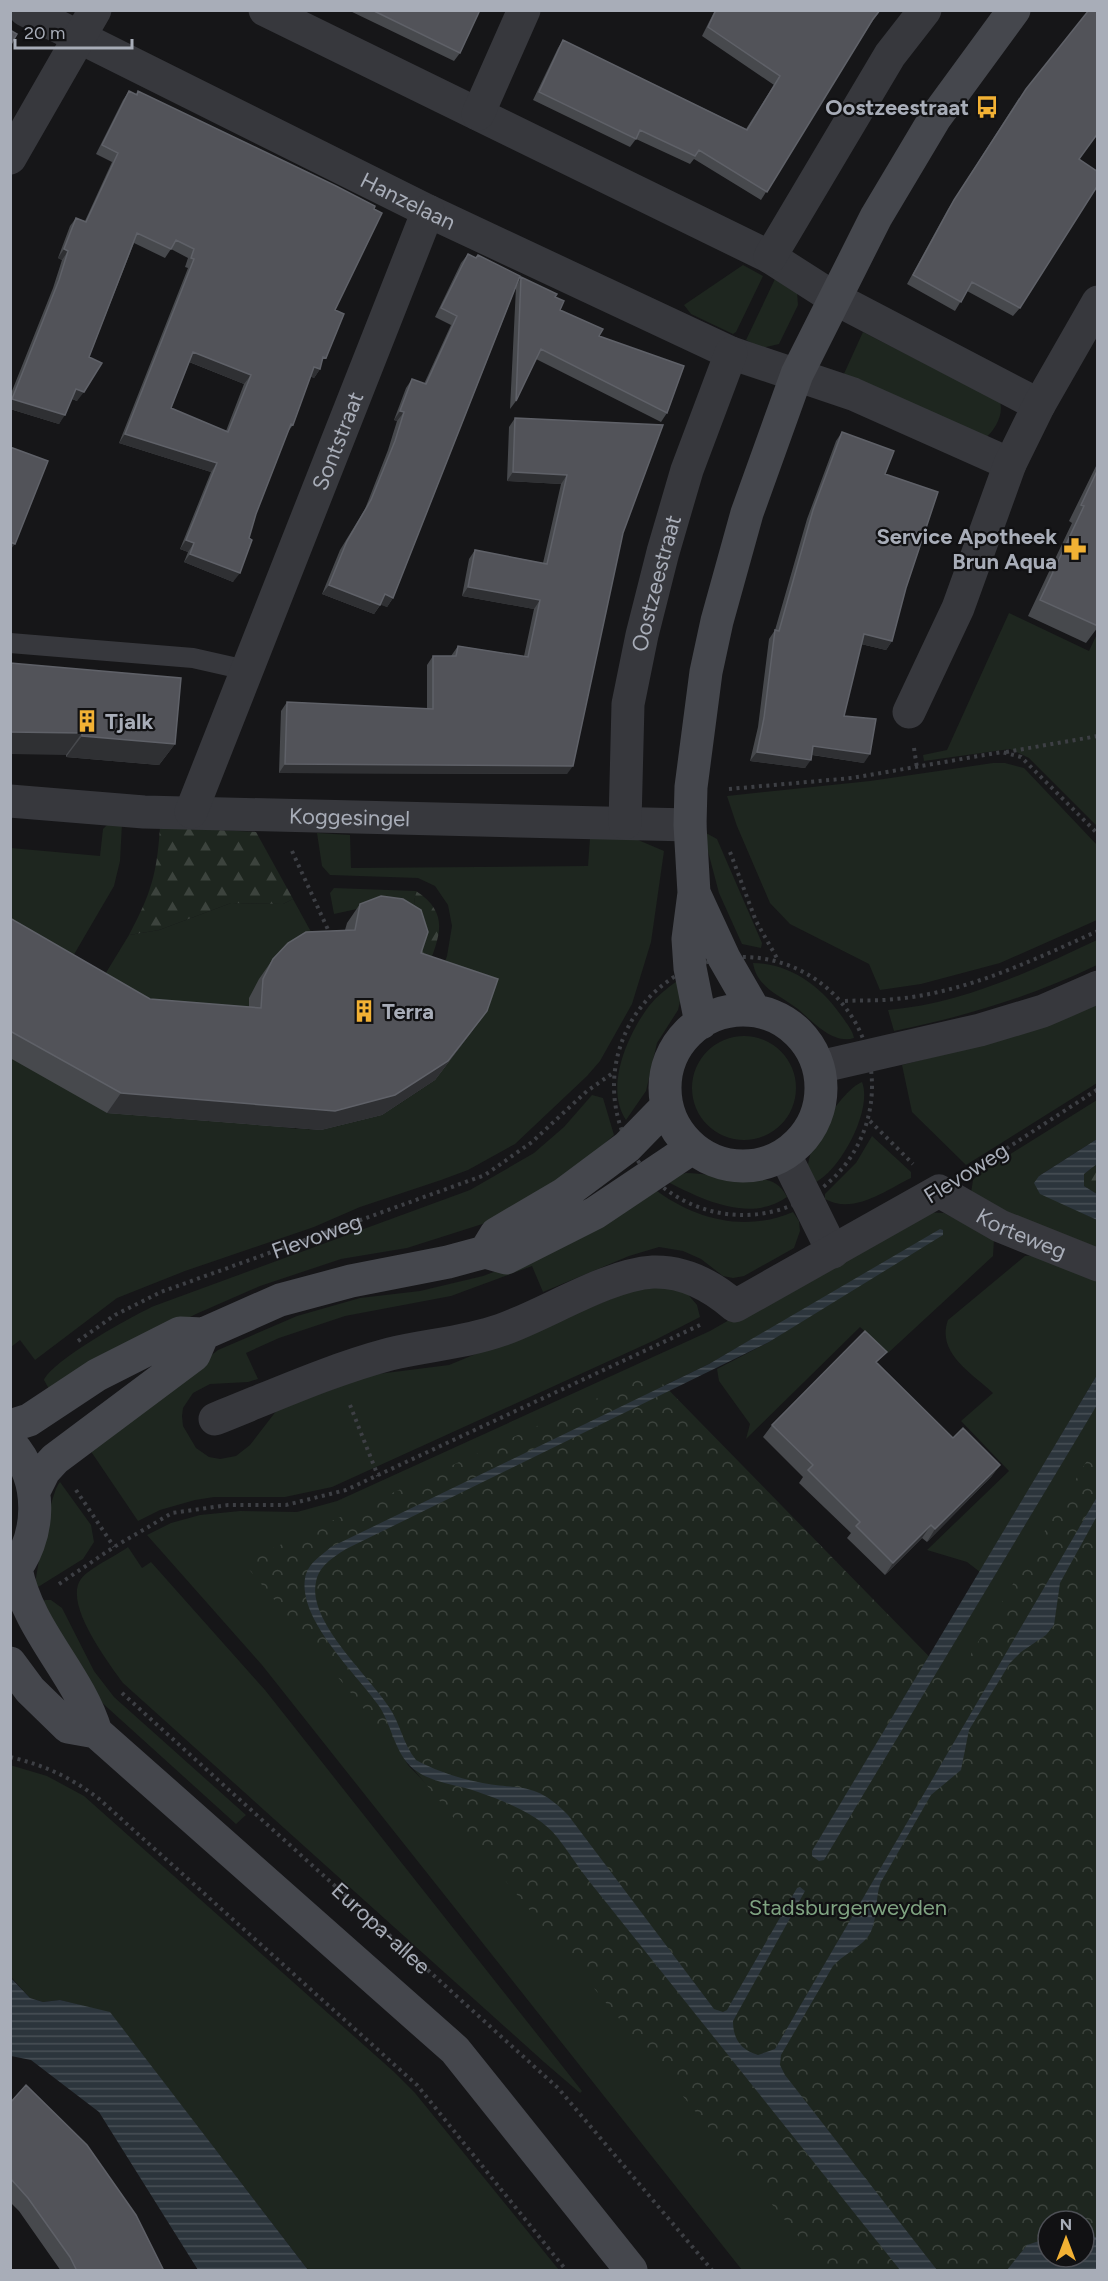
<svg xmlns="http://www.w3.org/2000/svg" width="1108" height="2281" viewBox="0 0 1108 2281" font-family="Figtree,sans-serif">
	<defs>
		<pattern id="forest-firs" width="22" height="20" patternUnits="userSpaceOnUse" patternTransform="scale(1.5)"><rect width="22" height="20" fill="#1e261f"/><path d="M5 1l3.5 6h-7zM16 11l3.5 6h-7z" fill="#3c433d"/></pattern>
		<pattern id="park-crowns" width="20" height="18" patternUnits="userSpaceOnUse" patternTransform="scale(1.5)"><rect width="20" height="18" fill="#1e261f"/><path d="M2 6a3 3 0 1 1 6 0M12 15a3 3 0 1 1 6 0" fill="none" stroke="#3c433d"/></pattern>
		<pattern id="water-rules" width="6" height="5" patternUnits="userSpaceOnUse" patternTransform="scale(1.5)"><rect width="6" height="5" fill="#2c353c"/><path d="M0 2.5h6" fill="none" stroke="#485056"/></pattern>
	</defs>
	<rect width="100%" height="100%" fill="#161618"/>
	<path fill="#1e261f" d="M743 265 763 276 736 332 733 334 691 314 684 305Z
		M775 279 797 292 798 305 779 344 762 348 746 340Z
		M863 332 1000 402C1004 414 995 431 984 439L843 376Z
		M1009 613 1089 651 1097 634V826L1029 758 1010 749 924 761 923 755 947 750Z
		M993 763H1005L1024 768 1097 845V920L1000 963 921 984 880 990 869 964 790 924 770 903 737 826 727 796 870 781Z
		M109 823 122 824 120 861 114 886 62 975 11 945V848L100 856 103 829Z
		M317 833 350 835 351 868 588 866 590 838 631 837 664 851 651 942 632 1004 600 1061 587 1076 515 1144 468 1170 441 1180 360 1207 314 1227 185 1271 117 1298 35 1360 20 1340 11 1347V1057L288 1128 321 1130 382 1115 435 1080 437 983 447 956 452 926 448 905 435 886 418 878 330 875 322 866Z
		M706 833 717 839 762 943 761 948 742 944 719 893 704 836Z
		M334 888 416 891 412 918 357 909 334 914 330 893Z
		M293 899 321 950 248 1024 93 994 129 935 159 930 231 903 283 904Z
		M1097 940V965C1030 997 967 1016 894 1031L888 1010C962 1004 1031 971 1097 940Z
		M753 963C791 963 823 988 843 1018 847 1024 853 1031 854 1038 833 1045 812 1021 798 1009 780 995 757 988 753 963Z
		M677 981 681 997 678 1010 657 1043 646 1091 626 1120C604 1087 628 1034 649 1006 657 996 667 988 677 981Z
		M1097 1003V1083L966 1165 912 1112 902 1065 1015 1036Z
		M692 1088a52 52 0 1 1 104 0a52 52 0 1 1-104 0Z
		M862 1082C873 1109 841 1169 816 1182L808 1171C806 1148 840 1091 862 1082Z
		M592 1095 603 1098 614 1135 584 1162 495 1220 407 1248 341 1259 260 1286 196 1314 49 1389 44 1380C53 1360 130 1317 154 1306L470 1190 534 1153 564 1127Z
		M1097 1100V1139L1039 1176 1081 1212 1097 1220V1255L1014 1221 971 1193 973 1180 980 1173Z
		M872 1136 911 1172V1178C886 1190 854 1215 825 1199V1194L856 1163Z
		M686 1173C702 1173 717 1177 733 1178 755 1179 776 1174 787 1197 751 1223 703 1200 670 1183V1177Z
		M653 1188C693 1219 745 1233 793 1212L799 1221 800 1231 794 1248 744 1276 733 1278 723 1276 701 1259 683 1251 659 1247 629 1256 543 1292 532 1266 451 1296 345 1316 279 1338 246 1353 258 1379 248 1382 210 1384 193 1393 183 1408 182 1416 183 1426 196 1448 209 1457 220 1459 236 1456 250 1445 277 1410 370 1375 449 1365 645 1285 685 1291 697 1305 700 1317 655 1340 332 1487 285 1497H214L195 1500 160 1510 138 1521 90 1450 218 1350 297 1316 360 1298 420 1291 483 1276 523 1261Z
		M924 1212 944 1213 994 1239 993 1256 888 1353 860 1327 746 1439 750 1424 719 1381 717 1369 769 1342 943 1230 709 1364 331 1547 398 1747 408 1765 900 2270H742L262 1665 147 1535 171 1523 200 1515 240 1511 297 1512 337 1501 710 1331 911 1216Z
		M1037 1255 1097 1278V1375L980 1572 967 1562 927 1550 1009 1471 961 1421 993 1393C972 1373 936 1353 948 1320L1025 1256Z
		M1097 1404V1497L824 1860Z
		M60 1482 91 1525 94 1542 83 1559 38 1587 35 1585C37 1569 51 1490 60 1482Z
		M128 1547 142 1568 151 1562 265 1690 582 2091 580 2093 544 2062 123 1683C108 1662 63 1603 81 1579 89 1568 116 1556 128 1547Z
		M45 1600H51L62 1608 94 1671 114 1697 246 1815 236 1824 99 1700 40 1604Z
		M10 1765 47 1776 84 1796 393 2071 415 2093 559 2270H308L110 2013 60 2000 43 2002 30 1998 11 1977Z"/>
	<path fill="url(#forest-firs)" d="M160 827 256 832 293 899 283 904 231 903 159 930 129 935C151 894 157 874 160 827Z
		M416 891C451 914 439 937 427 970L420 968 412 918Z
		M1097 1164V1194L1084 1186V1174Z"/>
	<path fill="url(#park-crowns)" fill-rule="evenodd" d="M652 1373 954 1682 1097 1444V2270H826L243 1562ZM1048 2221H1084V2257H1048Z"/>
	<path fill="url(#water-rules)" d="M1097 1139V1164L1084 1174V1186L1097 1194V1220L1040 1194 1034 1183 1039 1176Z
		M940 1229 943 1230V1235L769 1342 346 1549C332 1558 319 1566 316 1582 307 1621 369 1676 389 1707 400 1723 403 1744 416 1760 434 1770 458 1778 478 1782 520 1791 534 1780 568 1815L714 2009 723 2012 727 2010 797 1888 800 1887 805 1891 733 2021C733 2039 741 2050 758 2055L775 2049 1097 1497V1516L1060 1583 1054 1625 1046 1635 1021 1652 1010 1663 969 1730 961 1770 931 1795 881 1882C874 1899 879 1923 867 1938 857 1949 843 1955 833 1966L781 2055 780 2065 785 2075 937 2270H900L589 1881C578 1867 568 1851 557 1837 540 1815 504 1801 478 1792 459 1785 434 1783 418 1772 395 1758 393 1727 379 1706 357 1674 294 1617 306 1574 310 1562 322 1555 331 1547L709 1364Z
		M1097 1375V1405L824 1860 819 1861 812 1856V1851Z
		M10 1977 30 1998 43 2002 60 2000 110 2012 308 2270H198L99 2112 31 2060 11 2056Z
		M1084 2236 1097 2237V2270H1007L1027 2245 1048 2238V2257H1084Z"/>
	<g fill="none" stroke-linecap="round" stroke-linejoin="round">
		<g stroke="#3d3f44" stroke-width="4" stroke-dasharray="3 4.5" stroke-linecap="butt">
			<path d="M914 748 917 768"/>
			<path d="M1006 752 1098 736"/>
			<path d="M729 789 852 778 1002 752 1021 757 1098 834"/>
			<path d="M292 851 330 934"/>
			<path d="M730 852 756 921 778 960"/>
			<circle cx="743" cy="1086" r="129"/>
			<path d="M845 1001C862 1000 879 1001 896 999 968 992 1033 960 1098 931"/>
			<path d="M870 1121 913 1164"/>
			<path d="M975 1169 1098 1089"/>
			<path id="s1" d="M78 1341 115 1315 161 1292 485 1175 532 1142 587 1091 613 1073"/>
			<path d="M350 1405 378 1476"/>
			<path d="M76 1490 114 1547"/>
			<path d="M59 1584 114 1547 172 1513 228 1505H286L346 1490 700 1325"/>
			<path id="s2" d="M122 1693 558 2088 712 2270"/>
			<path d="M10 1757C44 1765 70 1777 98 1798L417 2085 566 2270"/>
		</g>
		<path stroke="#37383d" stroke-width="20" d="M10 643 193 658 246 670"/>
		<g stroke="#37383d" stroke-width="33">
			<path id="s3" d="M25 10 428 211 731 353 853 394 1010 464"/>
			<path d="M265 10 770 257 834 298 1039 405"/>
			<path d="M478 114 524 10"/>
			<path d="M10 158 95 10"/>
			<path d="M770 257 890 55 925 10"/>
			<path d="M909 712 958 608 1010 464 1039 405 1098 302"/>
			<path id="s4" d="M10 801 144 812 690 825"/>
			<path id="s5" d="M191 812 428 211"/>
			<path id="s6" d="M625 823 628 704 642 635 663 552 687 470 731 353"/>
			<path d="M819 1067 980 1030 1043 1011 1098 987"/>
			<path d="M785 1155 833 1252"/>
			<path id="s7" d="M215 1419C273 1396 330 1370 390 1354 427 1345 464 1343 501 1330 547 1314 606 1275 653 1272 685 1271 712 1286 735 1306L939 1191 1000 1226 1098 1265"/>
		</g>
		<path stroke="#45474d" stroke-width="33" d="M694 893 724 958 754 1010
			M665 1088a78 78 0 1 1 156 0a78 78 0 1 1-156 0Z
			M701 1023 690 968 688 939 694 893 690 825 691 787 706 672 717 621 747 513 797 374 876 217 935 118 1014 10
			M485 1252 496 1234 564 1194 627 1147 667 1106
			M10 1426 29 1420 97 1375 180 1333 203 1334 280 1300 351 1281 448 1262 485 1252 506 1258 595 1213 692 1148
			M10 1443C44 1480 42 1538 10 1576
			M34 1491 44 1471 55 1459 194 1355 203 1334
			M16 1569C28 1631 78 1673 96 1732
			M10 1663 30 1690 68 1727 96 1732 455 2050 631 2270"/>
	</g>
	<path fill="#47494d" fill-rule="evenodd" d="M348 10H480L460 53 454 61Z
		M715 10H881L871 23 761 200 694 159 690 164 636 139 630 147 533 100 558 48 563 40 746 129 774 85 702 36Z
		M129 91 136 94 138 91 374 209 335 310 320 369 314 378 310 376 293 425 287 433 256 514 233 582 184 562 188 552 180 549 211 472 119 443 188 268 185 267 188 258 171 249 165 258 134 243 89 357 77 401 72 399 59 424 10 409V396L53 288 62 260 58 258 70 226 76 218 85 221 112 162 96 154 123 100ZM189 362 244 384 226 431 171 408Z
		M1019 98 1079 159 1020 308 1013 316 967 291 955 311 907 284 948 209Z
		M468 254 476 258 478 255 517 285 521 277 555 297 560 310 599 336 667 413 661 422 536 359 516 401 510 409 516 287 393 598 387 607 381 604 374 614 322 594 340 550 365 509 388 450 397 421 394 420 406 388 412 379 424 384 451 325 435 317 461 263Z
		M515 418 623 533 567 774 279 773 281 711 287 702 427 709V665L433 656H451L458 646 524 656 534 609 462 596 469 559 475 550 543 563 561 484 507 481 509 427Z
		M842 432 885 474 906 588 892 641 886 650 861 644 844 716 864 763 812 755 805 768 750 761 758 727 769 639 775 630 807 519 836 441Z
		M1098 462V627L1086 643 1028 616 1072 523 1069 521Z
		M10 663 175 744 159 765 66 757V755Z
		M360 904 421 953 473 1030 435 1080 382 1115 321 1130 107 1113 10 1058V918L150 999 249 1007V998L259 979 273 959 345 930 347 923Z
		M878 1364 953 1438 1000 1465 991 1477 927 1542 922 1538 885 1575 847 1538 851 1533 799 1483 803 1477 763 1437 772 1425Z
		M10 2103 164 2271H61L19 2211 10 2202Z"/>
	<path fill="#2f3033" d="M64 249 68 251 62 260 58 258Z
		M193 352 251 375 244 384 187 361Z
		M314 367 320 369 314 378 307 375Z
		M76 389 84 392 77 401 70 398Z
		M12 399 65 415 59 424 10 409V401Z
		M400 411 404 412 397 421 394 420Z
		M125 434 217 463 211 472 119 443Z
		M513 472 567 475 561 484 507 481Z
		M186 540 194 543 188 552 180 549Z
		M10 542 15 544 10 550Z
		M190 554 240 573 233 582 184 562Z
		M329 585 380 605 374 614 322 594Z
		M468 587 540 600 534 609 462 596Z
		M385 594 393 598 387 607 378 604Z
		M864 634 892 641 886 650 857 643Z
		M10 732 82 733 66 755 10 754Z
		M82 736 175 744 159 765 66 757Z
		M813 746 870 754 864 763 807 754Z
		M757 752 811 760 805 768 750 761Z
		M285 764 573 766 567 774 279 773Z
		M487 1011 473 1030 435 1080 382 1115 321 1130 107 1113 121 1093Z
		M1000 1465 991 1477 927 1542 935 1529Z
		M931 1525 922 1538 885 1575 893 1563Z"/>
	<path fill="#525359" stroke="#5f6168" stroke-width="1.5" fill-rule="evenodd" d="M372 10H480L460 53Z
		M716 10H880L873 19 767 192 699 150 695 156 640 130 636 139 539 92 563 40 747 130 780 76 708 27Z
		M1089 10H1098V133L1079 159 1098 172V185L1020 308 972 282 961 302 913 275 954 200 1026 89Z
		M10 30 17 34 10 46Z
		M129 91 137 95 138 91 336 186 375 206 374 209 382 213 335 310 344 314 326 358 323 357 320 369 314 367 293 425 291 424 256 514 249 538 252 540 240 573 190 554 194 543 186 540 217 463 125 434 194 259 191 258 194 249 176 240 171 249 137 233 89 357 102 363 84 392 76 389 65 415 12 399 59 280 68 251 64 249 76 218 86 222 118 153 102 145ZM193 352 251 375 228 432 171 408Z
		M468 254 476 258 478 255 520 276 393 598 385 594 380 605 329 585 347 541 371 500 395 441 404 412 400 411 412 379 426 384 457 316 441 308Z
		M521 277 557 294 555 297 564 301 560 310 603 329 599 336 684 366 667 413 541 349 516 401Z
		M515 418 663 425 623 533 573 766 285 764 287 702 433 709V656H456L458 646 528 657 540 600 468 587 475 550 547 564 567 475 513 472Z
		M842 432 894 451 885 474 938 492 906 588 892 641 864 634 844 716 876 719 870 754 813 746 811 760 757 752 764 718 775 630 779 631 813 510Z
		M10 447 48 461 15 544 10 542Z
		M1098 469V626L1040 600 1084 506 1081 505Z
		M10 663 181 678 175 744 82 736V733L10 732Z
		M381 896 403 899 421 910 428 932 421 953 498 979 487 1011 448 1061 395 1095 335 1111 121 1093 10 1031V918L150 999 261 1008 263 979 273 959 288 943 306 932 355 930 360 904Z
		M865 1331 887 1352 876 1362 953 1438 963 1428 1000 1465 935 1529 931 1525 893 1563 856 1526 860 1522 808 1470 813 1465 772 1425Z
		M26 2085 87 2145 136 2215 164 2271H77L70 2257 28 2198 10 2178V2103Z"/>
	<defs>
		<g id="bus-bare" transform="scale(1.8)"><path d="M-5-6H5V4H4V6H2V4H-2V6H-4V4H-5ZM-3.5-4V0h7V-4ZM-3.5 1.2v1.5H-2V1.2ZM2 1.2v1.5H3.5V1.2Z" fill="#f2b134" stroke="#111113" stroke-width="2.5" paint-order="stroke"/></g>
		<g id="pharmacy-bare" transform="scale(1.8)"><path d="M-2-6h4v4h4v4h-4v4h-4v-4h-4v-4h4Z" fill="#f2b134" stroke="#111113" stroke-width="2.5" paint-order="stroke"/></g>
		<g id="building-bare" transform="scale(1.8)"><path d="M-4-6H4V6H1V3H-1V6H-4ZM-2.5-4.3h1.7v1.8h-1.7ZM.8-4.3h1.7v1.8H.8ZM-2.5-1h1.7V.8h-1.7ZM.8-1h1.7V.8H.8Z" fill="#f2b134" stroke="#111113" stroke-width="2.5" paint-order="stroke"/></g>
	</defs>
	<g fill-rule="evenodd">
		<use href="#bus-bare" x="987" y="107"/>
		<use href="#pharmacy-bare" x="1075" y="549"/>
		<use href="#building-bare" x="87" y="721"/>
		<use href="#building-bare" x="364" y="1011"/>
	</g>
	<g text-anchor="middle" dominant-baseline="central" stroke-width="4.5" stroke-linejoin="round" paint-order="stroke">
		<g font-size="22" font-weight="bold" fill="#a8adb8" stroke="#111113" text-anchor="end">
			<text x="969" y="107">Oostzeestraat</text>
			<text x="1057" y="536">Service Apotheek<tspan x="1057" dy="25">Brun Aqua</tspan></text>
			<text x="105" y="721" text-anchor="start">Tjalk</text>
			<text x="382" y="1011" text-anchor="start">Terra</text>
		</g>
		<g font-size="22" fill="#a8adb8" stroke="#111113">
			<text stroke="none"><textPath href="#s3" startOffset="428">Hanzelaan</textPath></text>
			<text stroke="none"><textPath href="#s5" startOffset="399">Sontstraat</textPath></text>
			<text stroke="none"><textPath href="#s6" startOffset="243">Oostzeestraat</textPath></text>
			<text stroke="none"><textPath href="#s4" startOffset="340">Koggesingel</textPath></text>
			<text transform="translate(966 1173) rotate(-32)">Flevoweg</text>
			<text stroke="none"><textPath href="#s7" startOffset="882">Korteweg</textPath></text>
			<text stroke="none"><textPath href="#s1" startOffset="262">Flevoweg</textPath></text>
			<text stroke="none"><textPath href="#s2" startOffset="350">Europa-allee</textPath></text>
		</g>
		<g font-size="22" fill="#7fa381" stroke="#111113">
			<text x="848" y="1907">Stadsburgerweyden</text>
		</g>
	</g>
	<rect width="1108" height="2281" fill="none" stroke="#a8adb8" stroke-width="24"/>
	<g transform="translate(1066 2239)"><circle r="28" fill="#111113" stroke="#4d4f55" stroke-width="1.5"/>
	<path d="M0-4.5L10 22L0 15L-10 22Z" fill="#f2b134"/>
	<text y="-9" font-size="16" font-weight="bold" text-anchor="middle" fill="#a8adb8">N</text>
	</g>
	<path d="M15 39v9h117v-9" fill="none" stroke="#a8adb8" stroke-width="3"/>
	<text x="24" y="39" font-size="18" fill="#a8adb8" stroke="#111113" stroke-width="4.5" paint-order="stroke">20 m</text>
</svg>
